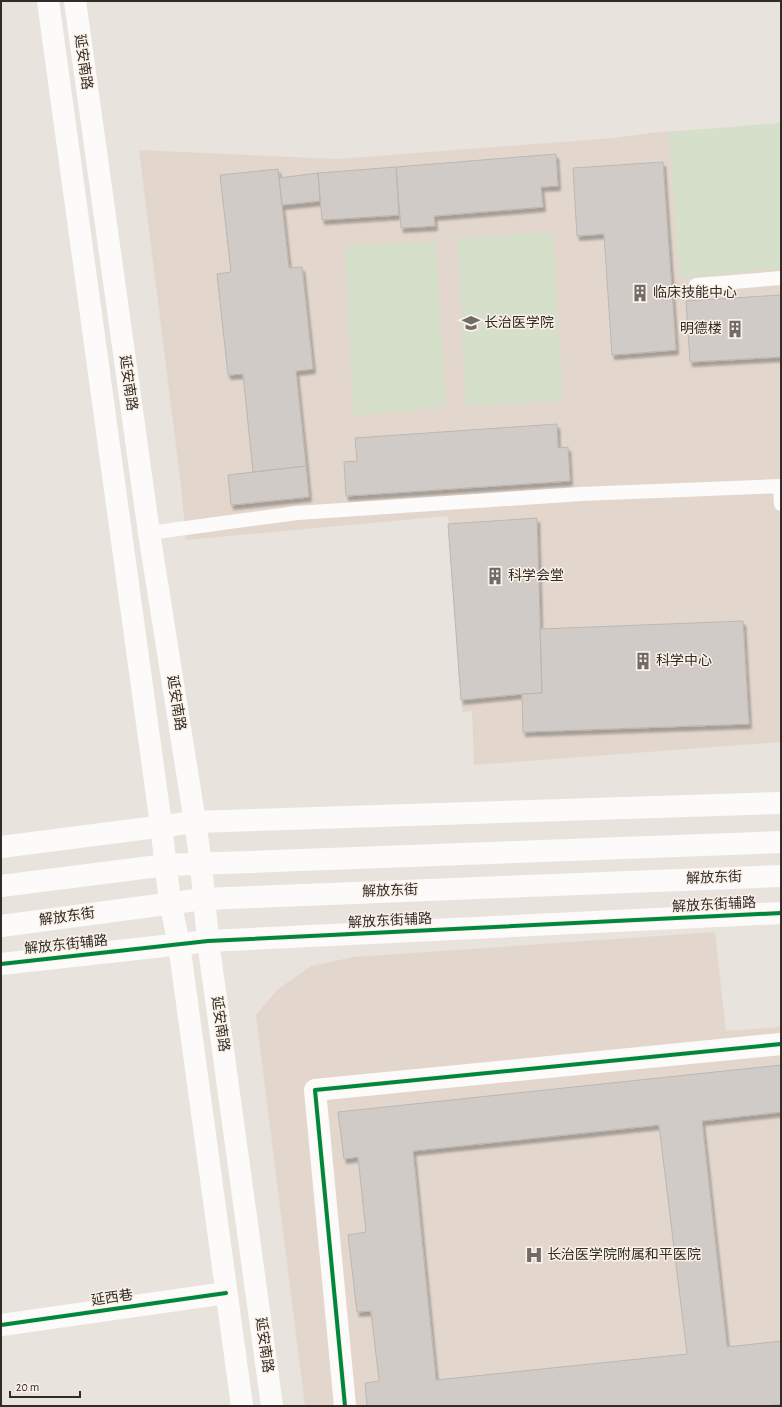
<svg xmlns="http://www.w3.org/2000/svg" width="782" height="1407" viewBox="0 0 782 1407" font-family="'Alegreya Sans','Noto Sans SC',sans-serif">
	<defs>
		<filter id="shadow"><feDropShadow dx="2.5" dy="4.5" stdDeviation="1" flood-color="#0004"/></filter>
	</defs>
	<rect width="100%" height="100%" fill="#e9e3de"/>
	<path fill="#e3d7cd" d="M781 125V742L474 765 472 711 462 712 448 516 186 540 181 486 139 150 338 159 613 138 658 132Z
		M715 932 726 1031 781 1027V1406H305L256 1015 277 990 311 966 353 957Z"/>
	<path fill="#d5dfca" d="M781 123V269L680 277 669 132Z
		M553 232 563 401 466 407 457 238Z
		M436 241 446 407 353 416 345 246Z"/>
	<path fill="#d1cbc8" stroke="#bcb7b4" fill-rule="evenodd" filter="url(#shadow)" d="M556 154 558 186 541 187 543 207 434 216 435 226 401 228 396 167Z
		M663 162 676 350 612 355 604 234 577 236 573 168Z
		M396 167 399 215 322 220 318 173Z
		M278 169 289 268 302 267 313 369 296 371 306 466 253 472 243 374 228 375 217 274 231 272 220 175Z
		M318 173 320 201 282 205 279 178Z
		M781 295V357L690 362 686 301Z
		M557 424 558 448 568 447 570 481 346 496 344 462 357 461 355 438Z
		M306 466 309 497 231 505 228 475Z
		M537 518 542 693 522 694 461 700 448 524Z
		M743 621 749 724 523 732 522 694 542 693 540 629Z
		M781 1065V1112L702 1121 727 1347 781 1341V1404L766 1406H367L365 1383 379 1381 371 1311 357 1312 348 1235 366 1232 358 1157 344 1159 338 1112ZM659 1125 687 1354 436 1380 413 1151Z"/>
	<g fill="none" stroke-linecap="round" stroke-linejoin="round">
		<path stroke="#fcfbfa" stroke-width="14" d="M696 285 781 278
			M780 486 781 504
			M149 533 297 513 581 494 781 486"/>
		<path stroke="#fcfbfa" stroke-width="22" d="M1 847 195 822 781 803
			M1 964 208 941 781 913
			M1 1325 226 1293
			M345 1406 315 1090 781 1044"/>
		<path stroke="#fcfbfa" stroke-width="22" d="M48 1 161 825 170 902 179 944 242 1406
			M75 1 149 533 195 822 201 864 208 941 272 1406
			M1 886 166 865 781 842
			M1 926 203 899 781 876"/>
		<g stroke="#fbf1e7" stroke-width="6">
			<path id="cycleway" d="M1 964 208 941 781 913
				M1 1325 226 1293
				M345 1406 315 1090 781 1044"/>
		</g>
		<use href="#cycleway" stroke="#00873e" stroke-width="4"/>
	</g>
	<defs>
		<g id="building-bare" transform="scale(1.38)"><path d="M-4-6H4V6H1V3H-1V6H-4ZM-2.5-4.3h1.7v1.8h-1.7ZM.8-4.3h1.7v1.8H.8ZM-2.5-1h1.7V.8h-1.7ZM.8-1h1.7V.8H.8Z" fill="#716c68" stroke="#fbf1e7" stroke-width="2.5" paint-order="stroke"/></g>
		<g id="university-bare" transform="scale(1.38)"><path d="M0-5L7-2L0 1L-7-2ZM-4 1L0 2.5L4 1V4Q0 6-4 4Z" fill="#716c68" stroke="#fbf1e7" stroke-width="2.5" paint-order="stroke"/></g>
		<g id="hospital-bare" transform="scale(1.38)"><path d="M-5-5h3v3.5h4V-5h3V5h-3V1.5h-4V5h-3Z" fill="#716c68" stroke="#fbf1e7" stroke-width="2.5" paint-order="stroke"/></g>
	</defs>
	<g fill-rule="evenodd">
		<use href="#building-bare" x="640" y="293"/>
		<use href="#university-bare" x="471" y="323"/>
		<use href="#building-bare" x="735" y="329"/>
		<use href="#building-bare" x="495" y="576"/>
		<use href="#building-bare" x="643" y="661"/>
		<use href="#hospital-bare" x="534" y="1255"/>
	</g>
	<g text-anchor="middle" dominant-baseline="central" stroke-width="3" stroke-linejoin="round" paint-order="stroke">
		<g font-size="14" fill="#302c28" stroke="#fbf1e7">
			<text transform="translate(83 62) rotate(82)">延安南路</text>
			<text transform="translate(128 383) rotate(82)">延安南路</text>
			<text transform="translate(176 703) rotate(81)">延安南路</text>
			<text transform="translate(714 878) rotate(-2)">解放东街</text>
			<text transform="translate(390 891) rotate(-2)">解放东街</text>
			<text transform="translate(714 905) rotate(-3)">解放东街辅路</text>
			<text transform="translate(67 917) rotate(-8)">解放东街</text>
			<text transform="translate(390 921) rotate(-3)">解放东街辅路</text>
			<text transform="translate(66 945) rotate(-6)">解放东街辅路</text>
			<text transform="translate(220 1024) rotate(82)">延安南路</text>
			<text transform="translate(112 1298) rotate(-8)">延西巷</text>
			<text transform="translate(264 1345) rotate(82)">延安南路</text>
		</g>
		<g font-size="14" fill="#302c28" stroke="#fbf1e7" text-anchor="start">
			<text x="653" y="293">临床技能中心</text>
			<text x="484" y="323">长治医学院</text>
			<text x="722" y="329" text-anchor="end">明德楼</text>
			<text x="508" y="576">科学会堂</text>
			<text x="656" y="661">科学中心</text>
			<text x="547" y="1255">长治医学院附属和平医院</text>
		</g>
	</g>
	<rect width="782" height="1407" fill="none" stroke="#302c28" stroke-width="4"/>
	<path d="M10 1391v6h70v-6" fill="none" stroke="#302c28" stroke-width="2"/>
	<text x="16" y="1391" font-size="12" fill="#302c28" stroke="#fbf1e7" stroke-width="3" paint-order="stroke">20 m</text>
</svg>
